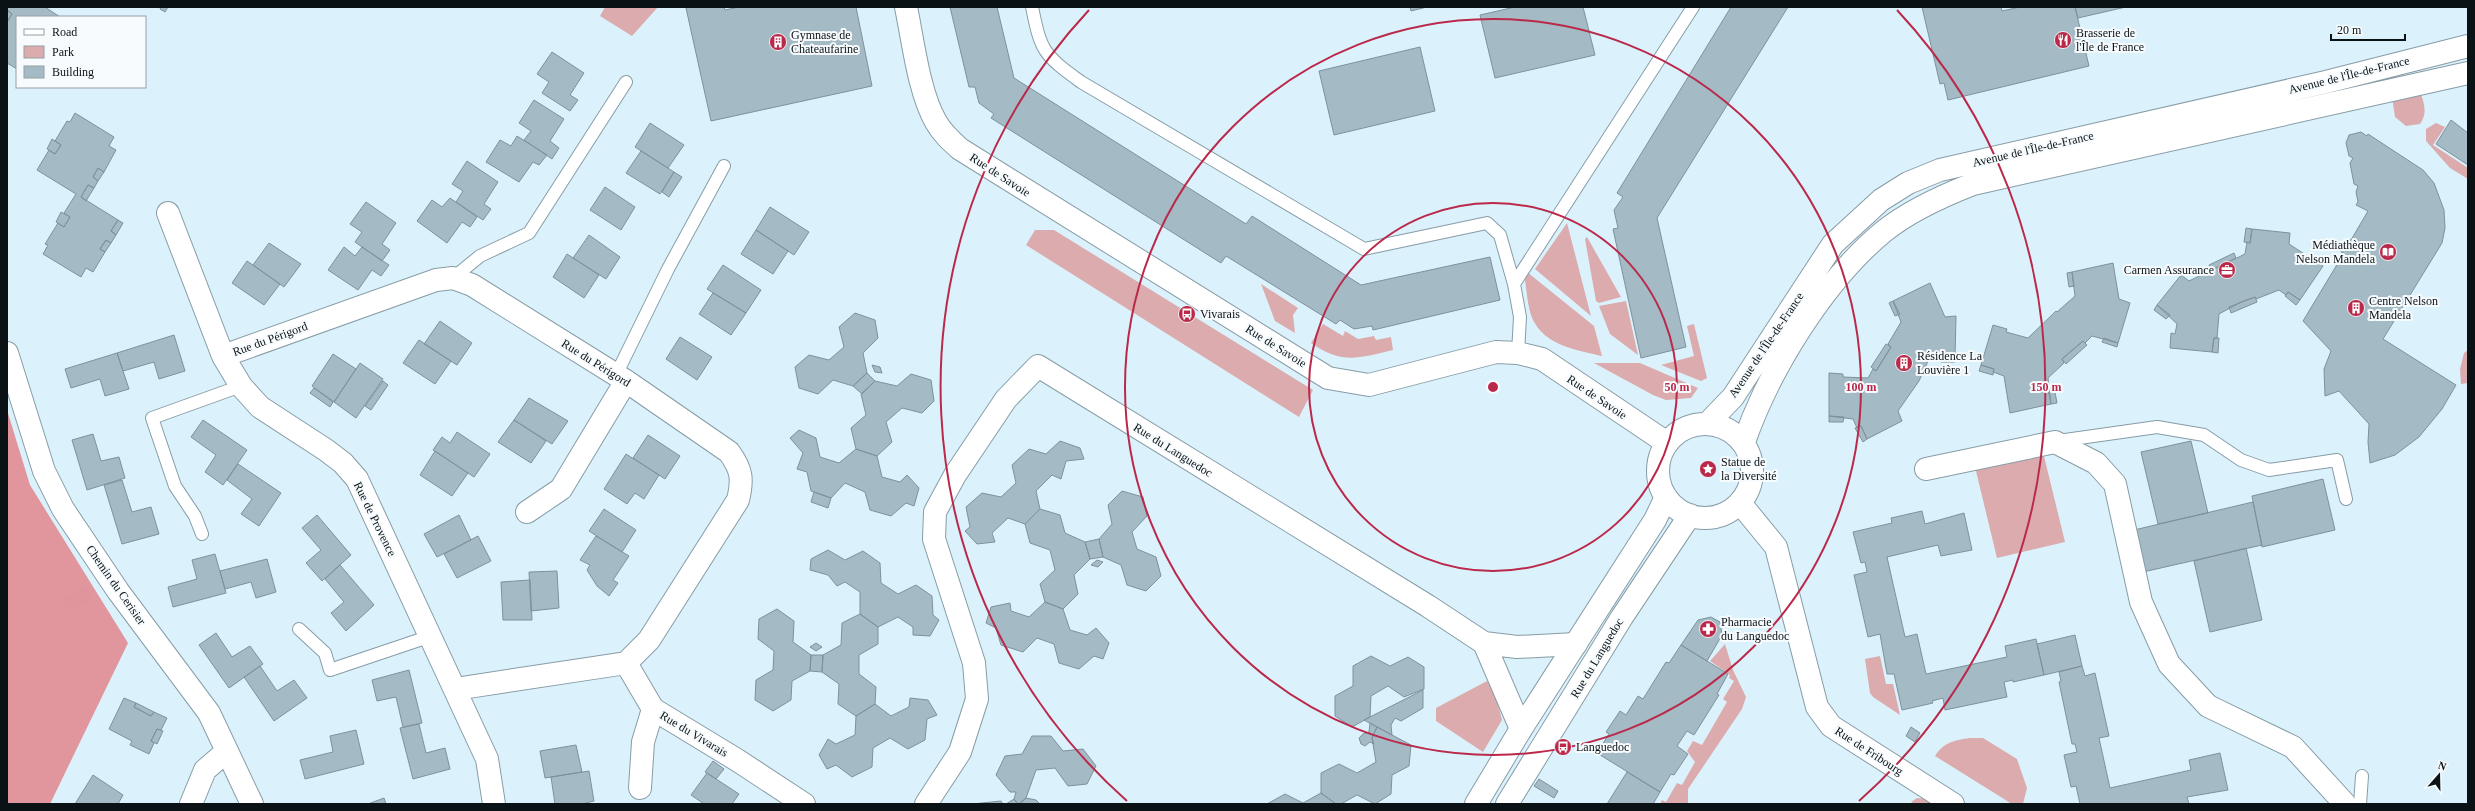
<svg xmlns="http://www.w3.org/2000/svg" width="2475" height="811" viewBox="0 0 2475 811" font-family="Georgia,serif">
	<rect width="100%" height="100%" fill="#dbf2fc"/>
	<path fill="#dcabae" d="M605 7H658L632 36 600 16Z
		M2420 91C2424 103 2428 113 2420 124L2406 126 2395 117 2392 97Z
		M2436 123 2445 127 2433 145 2468 168V179L2450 168 2426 141V129Z
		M1567 223 1591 316 1535 269Z
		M1035 230H1054L1313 390 1299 417 1026 245Z
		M1587 237 1621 297 1599 303 1596 301 1585 239Z
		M1527 272 1594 326 1602 356C1577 350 1546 346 1533 320 1527 307 1527 289 1524 275Z
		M1261 284 1298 308 1293 315 1295 333 1275 321Z
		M1626 301 1638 355 1610 334 1599 306Z
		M1323 324 1343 336 1345 331 1358 339 1374 336 1376 340 1391 337 1393 350C1358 358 1343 365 1311 343Z
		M1694 324 1707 378 1701 381 1661 365 1694 356 1687 326Z
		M2468 350V383L2461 384 2460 369 2464 353Z
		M1640 363 1698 388 1691 398 1666 400 1653 395 1594 363Z
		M2043 452 2065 542 1997 558 1975 467Z
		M1725 644 1733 670 1746 697 1742 709 1688 789V804H1660L1662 800 1666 802 1677 783 1682 785 1695 762 1687 751 1693 741 1702 745 1727 702 1723 699 1734 681 1729 678 1730 675 1710 661Z
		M1880 656 1886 684H1893L1900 715 1873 697 1870 693 1865 659Z
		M1487 681 1496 697 1502 720 1483 752 1436 721V708Z
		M1970 738H1983L2017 759 2027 788 2023 804H2012L1935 756C1944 742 1955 740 1970 738Z
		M1917 798 1927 799 1934 804H1915L1911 802Z"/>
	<path fill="#e1959c" d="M7 410 30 485 128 643 50 804H7Z"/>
	<path fill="#e0949b" d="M85 587 92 599 72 611 64 599Z"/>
	<path fill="#a4bac5" stroke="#7d929c" d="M8 7H45L60 17H17V69L7 63V22L12 14 7 10Z
		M161 7H168L165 12 160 9Z
		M691 7H724L725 10 739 7H856L872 86 711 121 686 8Z
		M950 7H997L1014 78 1246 224 1252 216 1361 285 1490 257 1500 300 1373 330 1372 326 1354 329 1340 320 1336 324 1226 256 1221 263 991 118 994 114 979 103 975 87H969Z
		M1410 7H1427L1411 11Z
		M1515 7H1583L1595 55 1495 78 1480 15Z
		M1731 7H1788L1657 218 1686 347 1641 358 1613 229 1618 228 1614 210 1623 197 1617 193Z
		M1922 7H2001L2002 11 2020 7H2075L2089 66 1948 100 1944 83 1940 84Z
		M2075 7H2126L2078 18Z
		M7 10 12 14 7 22Z
		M1420 47 1435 111 1334 135 1319 71Z
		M552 52 584 73 570 95 578 100 570 111 542 93 549 82 537 74Z
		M534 100 564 119 550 141 559 148 552 159 524 140 531 131 519 123Z
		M75 113 114 137 109 146 116 150 104 172 98 168 93 177 98 181 94 188 88 185 81 197 118 220 111 231 116 235 111 243 106 240 100 249 105 252 93 272 86 268 81 277 43 254 48 245 45 244 58 223 64 227 70 217 64 213 76 194 37 170 49 150 55 154 61 145 55 141 67 121 70 122Z
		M2451 120 2468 133V165L2436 144Z
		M650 123 684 145 668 168 635 147Z
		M2361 132 2367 136 2368 134 2423 170 2434 183 2444 210 2445 228 2442 243 2383 339 2456 385 2442 409 2419 437 2395 455 2370 463 2368 442 2369 424 2339 391 2325 396 2324 369 2331 351 2303 321 2344 253 2341 252 2349 239 2351 240 2368 211 2356 205 2358 202 2356 192 2358 186 2354 184 2350 163 2353 158 2349 156 2346 143 2349 135Z
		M517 136 547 155 539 165 533 162 519 182 486 162 500 140 511 146Z
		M52 139 61 145 55 154 47 149Z
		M641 151 674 172 660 194 626 173Z
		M467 161 498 182 484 204 491 209 483 220 456 202 463 191 452 184Z
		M98 168 104 172 98 181 93 177Z
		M674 172 682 177 669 197 662 192Z
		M88 185 94 188 86 201 81 197Z
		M605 187 635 207 621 230 590 210Z
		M450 198 477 217 470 227 462 222 447 243 417 221 432 200 442 207Z
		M366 202 396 223 382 244 390 250 382 261 355 242 362 232 350 224Z
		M770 207 809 232 794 255 756 230Z
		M61 212 70 217 64 227 56 222Z
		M118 220 123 223 116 235 111 231Z
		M2246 228 2252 229 2250 243 2244 242Z
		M2252 229 2290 233 2289 244 2323 266 2300 300 2288 292 2286 295 2279 290 2256 299 2255 297 2241 302 2219 314 2217 338H2214L2212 352 2170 348 2171 333 2175 334 2177 324 2157 305 2181 275 2189 281 2245 254 2247 242 2250 243Z
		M756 230 788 251 773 274 741 254Z
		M589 235 620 257 606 279 573 258Z
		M106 240 111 243 105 252 100 249Z
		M269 243 301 264 284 287 253 265Z
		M344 247 355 256 362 247 389 265 381 276 372 270 358 290 328 270Z
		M2234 253 2236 258 2211 270 2209 265Z
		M567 254 599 275 584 298 553 277Z
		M247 261 280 284 264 305 232 283Z
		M2113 263 2119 299 2130 303 2118 343 2092 336 2085 343 2083 341 2062 359 2064 363 2048 378 2051 404 2010 413 2004 376 1993 372 1994 369 1981 365 1993 325 2007 329 2006 332 2028 338 2056 311 2057 312 2075 296 2072 272Z
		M723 265 761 290 746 313 707 289Z
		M2072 272 2074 286 2069 287 2067 273Z
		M1930 283 1945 317 1956 316 1955 357 1929 359 1919 381 1898 411 1902 421 1867 439 1861 426 1857 428 1853 419 1829 416V373L1843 374V377L1868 378 1873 369 1876 371 1891 347 1888 344 1901 322 1893 301Z
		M2288 292 2300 300 2296 305 2285 296Z
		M713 293 746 313 731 335 699 314Z
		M2255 297 2257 302 2231 313 2229 307Z
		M1893 301 1900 314 1895 316 1889 303Z
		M2157 305 2170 315 2166 319 2154 310Z
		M855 313 875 320 878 338 863 353 867 373 853 386 833 380 818 394 799 388 795 367 809 355 829 360 844 347 839 327Z
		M440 321 472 343 457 365 424 344Z
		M174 335 185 371 159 379 154 362 123 371 117 353Z
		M680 337 712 357 697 380 666 359Z
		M2104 338 2118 343 2117 347 2102 342Z
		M2214 338H2219L2218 353 2212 352Z
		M419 340 451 361 435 384 403 363Z
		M2083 341 2087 345 2066 364 2062 359Z
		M1886 344 1891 347 1876 371 1871 367Z
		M117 353 129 389 105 396 100 379 71 388 65 369Z
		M333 354 356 369 334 402 312 386Z
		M1941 357H1955V362H1941Z
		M360 363 383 379 356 418 334 402Z
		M872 365 880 367 882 373 875 372Z
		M1981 365 1994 369 1993 375 1979 371Z
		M867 373 875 381 862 394 853 386Z
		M911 374 931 380 934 401 922 413 902 408 886 422 892 442 877 456 856 449 851 428 866 415 861 394 875 381 897 386Z
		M383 381 388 385 371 410 365 406Z
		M2054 387 2057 403 2051 404 2048 390Z
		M314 388 333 402 330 407 310 393Z
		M529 398 568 421 552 444 514 420Z
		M1829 416 1844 417 1843 422H1829Z
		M203 420 247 450 223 485 205 472 216 455 191 437Z
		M514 420 546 441 531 463 498 442Z
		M1861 426 1867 439 1863 442 1855 428Z
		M799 430 816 438 820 457 839 463 856 449 877 456 882 477 900 482 907 475 919 488 914 506 906 503 891 516 870 510 865 492 845 483 831 498 811 491 807 472 797 469 803 453 790 438Z
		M457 432 490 454 474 477 433 450 442 437 450 443Z
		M93 434 101 461 119 457 125 478 87 490 72 440Z
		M648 435 680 456 665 479 633 458Z
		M1060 441 1080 448 1084 459 1066 461 1061 479 1052 475 1036 491 1040 509 1025 524 1008 518 992 533 995 542 977 544 965 531 970 527 966 507 982 493 1001 497 1016 483 1012 465 1029 449 1046 454Z
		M2191 441 2208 513 2158 524 2141 452Z
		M435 451 468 473 452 496 420 475Z
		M626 454 659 475 644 499 635 493 627 504 604 489Z
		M238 464 281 493 259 526 241 514 252 499 227 480Z
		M2323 479 2335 530 2262 547 2252 496Z
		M122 480 132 512 151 507 159 534 122 544 104 485Z
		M1122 491 1143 497 1147 516 1132 532 1137 549 1156 557 1161 576 1146 591 1127 585 1121 565 1103 557 1099 539 1112 524 1108 505Z
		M814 492 831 498 828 508 811 502Z
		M2253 502 2262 545 2143 572 2134 530Z
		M604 509 636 530 622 552 589 531Z
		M1040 509 1060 515 1065 533 1085 542 1090 559 1074 575 1078 594 1063 609 1045 602 1040 584 1055 570 1050 550 1030 543 1025 524Z
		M1922 511 1925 524 1964 513 1972 550 1941 556 1938 545 1887 557 1905 637 1917 634 1926 674 2007 657 2005 646 2036 639 2044 675 2013 682V680L2004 682 2007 697 1945 710 1943 698 1932 701 1933 703 1902 710 1894 674H1887L1880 634 1868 637 1854 575 1867 572 1865 562 1861 563 1853 532 1892 523 1891 518Z
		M317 515 351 555 322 581 306 563 321 550 302 528Z
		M459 515 471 540 437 557 424 534Z
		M478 536 491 561 457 578 444 554Z
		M596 536 629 556 613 580 618 583 609 596 597 586 587 570 590 565 580 560Z
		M1099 539 1103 557 1090 559 1085 542Z
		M2246 548 2262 620 2210 632 2194 561Z
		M828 550 845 560 863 551 880 563 881 583 898 594 916 585 932 596 933 615 939 620 930 636 913 635V627L898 617 878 627 860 614V592L845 582 837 586 828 575 810 570 811 559Z
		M215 554 226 593 173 607 168 587 197 579 192 560Z
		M267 559 276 592 256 598 251 582 225 589 220 571Z
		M1097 560 1103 562 1098 567 1091 565Z
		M340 565 374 605 346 631 331 613 344 602 325 579Z
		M557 571 559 608 531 611 529 572Z
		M530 580 532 620H503L501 582Z
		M1045 602 1063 609 1070 630 1087 635 1096 628 1109 643 1103 659 1094 656 1079 669 1059 663 1054 644 1037 638 1023 652 1001 645 996 628 986 623 991 607 1010 603 1011 611 1029 617Z
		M777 609 794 621 793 642 811 655 810 671 792 681 791 700 773 711 755 700 756 680 773 670 774 651 758 639 759 619Z
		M860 614 878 627V644L859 655V674L876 687 875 704 856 716 838 704 839 684 822 672 823 655 841 645 842 623Z
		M1711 617 1720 622 1722 635 1707 661 1681 645 1698 620Z
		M216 633 232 657 250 646 263 664 229 688 199 645Z
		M2075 635 2082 666 2044 675 2037 644Z
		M816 643 822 647 816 651 810 647Z
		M1681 645 1728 674 1717 694 1719 695 1694 735 1687 731 1677 746 1688 754 1674 775 1671 774 1660 792 1597 753 1609 734 1606 732 1620 711 1626 715 1638 696 1643 699 1666 662 1669 663Z
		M811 655H823L822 672 810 671Z
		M1371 656 1390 666 1408 657 1424 667V689L1404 697 1388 686 1371 696 1370 717 1352 727 1335 716V696L1353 686V666Z
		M260 666 277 691 294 680 307 698 274 721 244 677Z
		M2082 666 2085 676 2095 673 2109 736 2099 738 2110 788 2191 770 2189 760 2220 753 2228 790 2187 797 2189 804H2080L2076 786 2071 787 2064 755 2077 752 2075 744H2072L2059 682 2061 681 2059 672Z
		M409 670 422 723 403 727 396 697 377 701 372 680Z
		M1423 690V708L1401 721 1395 718 1391 725 1392 735 1364 720Z
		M124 698 136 703 134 707 151 716 154 712 167 718 161 730 157 729 151 741 154 743 149 754 130 745 132 741 109 729Z
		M910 698 928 700 937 715 927 719 925 740 908 749 890 738 873 748 872 767 852 777 836 765 827 769 819 755 828 739 836 744 855 735 856 716 875 704 891 716 909 707Z
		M136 703 154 712 151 716 134 707Z
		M1370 723 1377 727 1372 738 1374 744 1370 742 1365 746 1361 744 1359 738 1363 734 1369 732Z
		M419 724 426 753 445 748 450 769 413 779 400 728Z
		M1377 727 1411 745 1409 766 1392 775 1391 794 1375 804 1357 795 1341 804H1336L1321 793V773L1339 764 1357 773 1376 762 1372 738Z
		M1911 727 1920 733 1915 742 1906 736Z
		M157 729 163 731 157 744 151 741Z
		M356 730 364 764 305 779 300 760 333 752 330 736Z
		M1032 736H1051L1063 751 1083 749 1096 766 1087 784 1068 786 1055 768 1036 770 1026 798 1018 804 1014 799 1016 792H1010L996 775 1005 756 1022 754Z
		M576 745 582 772 545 778 540 751Z
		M713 761 724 769 716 779 705 772Z
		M589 771 594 801 582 804H555L551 777Z
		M1627 772 1660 792 1653 804H1607Z
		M707 773 739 794 732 804H704L691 795Z
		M93 775 123 795 118 804H75Z
		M1539 779 1558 791 1554 798 1534 786Z
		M1321 793 1336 804H1267L1285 794 1303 803Z
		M384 798 386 804H368Z
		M1026 798 1036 800 1040 804H1020Z
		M1014 799 1018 804H1006Z
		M1001 801 1003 804H972Z"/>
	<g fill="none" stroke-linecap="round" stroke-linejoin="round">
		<g stroke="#879ca6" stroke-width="14">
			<path id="service" d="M1032 7C1041 52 1044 55 1081 82L1364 249 1487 223 1500 235 1514 284 1520 317 1518 353
				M453 278 480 256 529 233 626 82
				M1514 284 1693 7
				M616 375 668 269 724 166
				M2058 441 2157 427 2204 435 2241 460 2269 470 2337 460 2346 499
				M202 534 195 516 175 486 152 418 241 386
				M299 629 325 653 330 670 431 636
				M2360 804 2362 776"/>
		</g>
		<g stroke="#879ca6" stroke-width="24">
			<path id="minor" d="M906 7C913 41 919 93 936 122 942 133 951 141 960 149L1328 378 1369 385 1496 352 1518 353 1542 359 1667 443
				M168 213 223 356 241 386 260 407 326 450 343 463 357 479 487 759 494 804
				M7 353 44 471 63 509 118 591 209 713 252 804
				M223 356 436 280 453 278 472 285 626 381 729 452C742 470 743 479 738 500L649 640 626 663
				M1926 469 2055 442 2096 463 2115 484 2141 602 2169 664 2208 706 2293 747 2345 804
				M1740 503 1776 547 1817 707 1831 726 1953 804
				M527 512 561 489 626 381
				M455 689 626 663 653 709 737 760 804 804
				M1521 729 1484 643 1517 647 1576 644
				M640 788 643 742 653 709
				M191 804 205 770 227 751
				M926 804 960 752 977 699 974 663 934 539 935 512 955 475 1006 399 1038 366 1428 606 1484 643"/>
		</g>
		<g stroke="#879ca6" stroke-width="24">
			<path id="tertiary" d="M1707 424 1733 397 1833 244 1881 200 1908 183 1940 170 2326 82 2468 46
				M1658 471a47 47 0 1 1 94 0a47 47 0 1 1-94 0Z
				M1744 442C1769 370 1823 282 1883 232 1909 211 1942 196 1973 184L2468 73
				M1476 804 1521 729 1655 520 1666 497
				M1507 804 1622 617 1690 515"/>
		</g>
		<use href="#service" stroke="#fff" stroke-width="12"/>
		<use href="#minor" stroke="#fff" stroke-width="22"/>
		<use href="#tertiary" stroke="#fff" stroke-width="22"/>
	</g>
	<g fill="none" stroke="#ba294a" stroke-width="2">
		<circle cx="1493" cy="387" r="184"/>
		<circle cx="1493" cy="387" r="368"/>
		<path d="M1127 801A553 553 0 0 1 1089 10M1897 10A553 553 0 0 1 1859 801"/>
	</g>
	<defs>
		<g id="restaurant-disc" transform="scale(0.9)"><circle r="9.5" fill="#ba294a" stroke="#f7fbfe"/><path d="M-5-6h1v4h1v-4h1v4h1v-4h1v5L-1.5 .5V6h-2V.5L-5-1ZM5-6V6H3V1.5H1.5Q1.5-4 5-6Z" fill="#fff"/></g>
		<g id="building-disc" transform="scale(0.9)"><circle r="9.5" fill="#ba294a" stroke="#f7fbfe"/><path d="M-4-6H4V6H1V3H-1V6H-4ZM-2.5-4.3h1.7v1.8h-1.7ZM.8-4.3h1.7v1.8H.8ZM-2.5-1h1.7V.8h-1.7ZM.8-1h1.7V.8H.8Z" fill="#fff"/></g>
		<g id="library-disc" transform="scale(0.9)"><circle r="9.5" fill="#ba294a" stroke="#f7fbfe"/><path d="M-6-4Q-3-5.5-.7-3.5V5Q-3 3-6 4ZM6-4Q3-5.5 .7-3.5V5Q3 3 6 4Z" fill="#fff"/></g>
		<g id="office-disc" transform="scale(0.9)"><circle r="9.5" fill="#ba294a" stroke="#f7fbfe"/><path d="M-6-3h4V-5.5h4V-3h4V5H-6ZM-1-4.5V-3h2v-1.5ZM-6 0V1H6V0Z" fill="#fff"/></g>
		<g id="bus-disc" transform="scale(0.9)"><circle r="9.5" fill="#ba294a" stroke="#f7fbfe"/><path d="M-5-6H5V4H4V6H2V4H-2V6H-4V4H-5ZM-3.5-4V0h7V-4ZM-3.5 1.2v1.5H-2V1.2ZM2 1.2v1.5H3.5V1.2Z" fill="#fff"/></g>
		<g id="sight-disc" transform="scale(0.9)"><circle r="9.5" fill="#ba294a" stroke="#f7fbfe"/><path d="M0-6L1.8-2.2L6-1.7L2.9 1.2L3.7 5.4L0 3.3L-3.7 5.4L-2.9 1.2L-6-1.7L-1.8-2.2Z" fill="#fff"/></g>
		<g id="pharmacy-disc" transform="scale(0.9)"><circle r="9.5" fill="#ba294a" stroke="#f7fbfe"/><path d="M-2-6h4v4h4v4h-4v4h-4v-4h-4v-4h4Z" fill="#fff"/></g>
	</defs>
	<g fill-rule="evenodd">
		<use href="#restaurant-disc" x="2063" y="40"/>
		<use href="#building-disc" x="778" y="42"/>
		<use href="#library-disc" x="2388" y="252"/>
		<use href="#office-disc" x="2227" y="270"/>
		<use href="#building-disc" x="2356" y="308"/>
		<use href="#bus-disc" x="1187" y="314"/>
		<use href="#building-disc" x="1904" y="363"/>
		<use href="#sight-disc" x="1708" y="469"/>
		<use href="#pharmacy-disc" x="1708" y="629"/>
		<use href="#bus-disc" x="1563" y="747"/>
	</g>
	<g text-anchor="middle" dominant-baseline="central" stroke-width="4" stroke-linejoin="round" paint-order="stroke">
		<g font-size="12" fill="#0a1215" stroke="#f7fbfe" text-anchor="start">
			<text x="2076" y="33">Brasserie de<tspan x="2076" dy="14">l'Île de France</tspan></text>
			<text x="791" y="35">Gymnase de<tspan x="791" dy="14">Chateaufarine</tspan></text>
			<text x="2375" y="245" text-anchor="end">Médiathèque<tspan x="2375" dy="14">Nelson Mandela</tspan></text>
			<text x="2214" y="270" text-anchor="end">Carmen Assurance</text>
			<text x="2369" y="301">Centre Nelson<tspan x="2369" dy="14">Mandela</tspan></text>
			<text x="1200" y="314">Vivarais</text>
			<text x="1917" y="356">Résidence La<tspan x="1917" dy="14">Louvière 1</tspan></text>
			<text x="1721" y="462">Statue de<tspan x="1721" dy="14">la Diversité</tspan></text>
			<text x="1721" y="622">Pharmacie<tspan x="1721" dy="14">du Languedoc</tspan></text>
			<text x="1576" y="747">Languedoc</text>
		</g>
		<g font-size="12" fill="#0a1215" stroke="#f7fbfe">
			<text transform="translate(2349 75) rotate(-14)">Avenue de l'Île-de-France</text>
			<text transform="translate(2033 149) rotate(-13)">Avenue de l'Île-de-France</text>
			<text transform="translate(1000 175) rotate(33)">Rue de Savoie</text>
			<text transform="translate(270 339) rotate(-20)">Rue du Périgord</text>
			<text transform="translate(1766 345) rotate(-56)">Avenue de l'Île-de-France</text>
			<text transform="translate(1276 346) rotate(32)">Rue de Savoie</text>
			<text transform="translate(596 363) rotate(32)">Rue du Périgord</text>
			<text transform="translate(1597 397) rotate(34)">Rue de Savoie</text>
			<text transform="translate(1173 450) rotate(32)">Rue du Languedoc</text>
			<text transform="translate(375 519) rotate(64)">Rue de Provence</text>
			<text transform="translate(116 585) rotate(55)">Chemin du Cerisier</text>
			<text transform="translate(1597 658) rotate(-59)">Rue du Languedoc</text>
			<text transform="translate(694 734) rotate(31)">Rue du Vivarais</text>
			<text transform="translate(1869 751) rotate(33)">Rue de Fribourg</text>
		</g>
	</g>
	<circle cx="1493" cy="387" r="6" fill="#ba294a" stroke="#f7fbfe" stroke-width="2"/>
	<g font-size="12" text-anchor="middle" font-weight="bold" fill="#ba294a" stroke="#f7fbfe" stroke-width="4" stroke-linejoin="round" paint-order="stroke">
		<text x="1677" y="391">50 m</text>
		<text x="1861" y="391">100 m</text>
		<text x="2046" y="391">150 m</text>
	</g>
	<rect width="2475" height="811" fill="none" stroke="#0a1215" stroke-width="16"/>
	<rect x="16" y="16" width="130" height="72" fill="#f7fbfe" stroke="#989ea1"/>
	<rect x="24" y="29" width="20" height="6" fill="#ffffff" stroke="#989ea1"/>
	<text x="52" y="36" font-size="12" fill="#0a1215">Road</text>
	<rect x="24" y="46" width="20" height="12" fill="#dcabae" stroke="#989ea1"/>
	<text x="52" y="56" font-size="12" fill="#0a1215">Park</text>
	<rect x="24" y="66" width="20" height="12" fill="#a4bac5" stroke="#989ea1"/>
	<text x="52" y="76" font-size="12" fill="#0a1215">Building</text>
	<g transform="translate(2439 775) rotate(20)" stroke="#f7fbfe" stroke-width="3" paint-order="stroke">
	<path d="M0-3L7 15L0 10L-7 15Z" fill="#0a1215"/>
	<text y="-6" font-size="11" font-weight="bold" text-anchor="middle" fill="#0a1215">N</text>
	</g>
	<path d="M2331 34v6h74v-6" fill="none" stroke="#0a1215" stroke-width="2"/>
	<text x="2337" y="34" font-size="12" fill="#0a1215" stroke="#f7fbfe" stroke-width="3" paint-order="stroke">20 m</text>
</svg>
